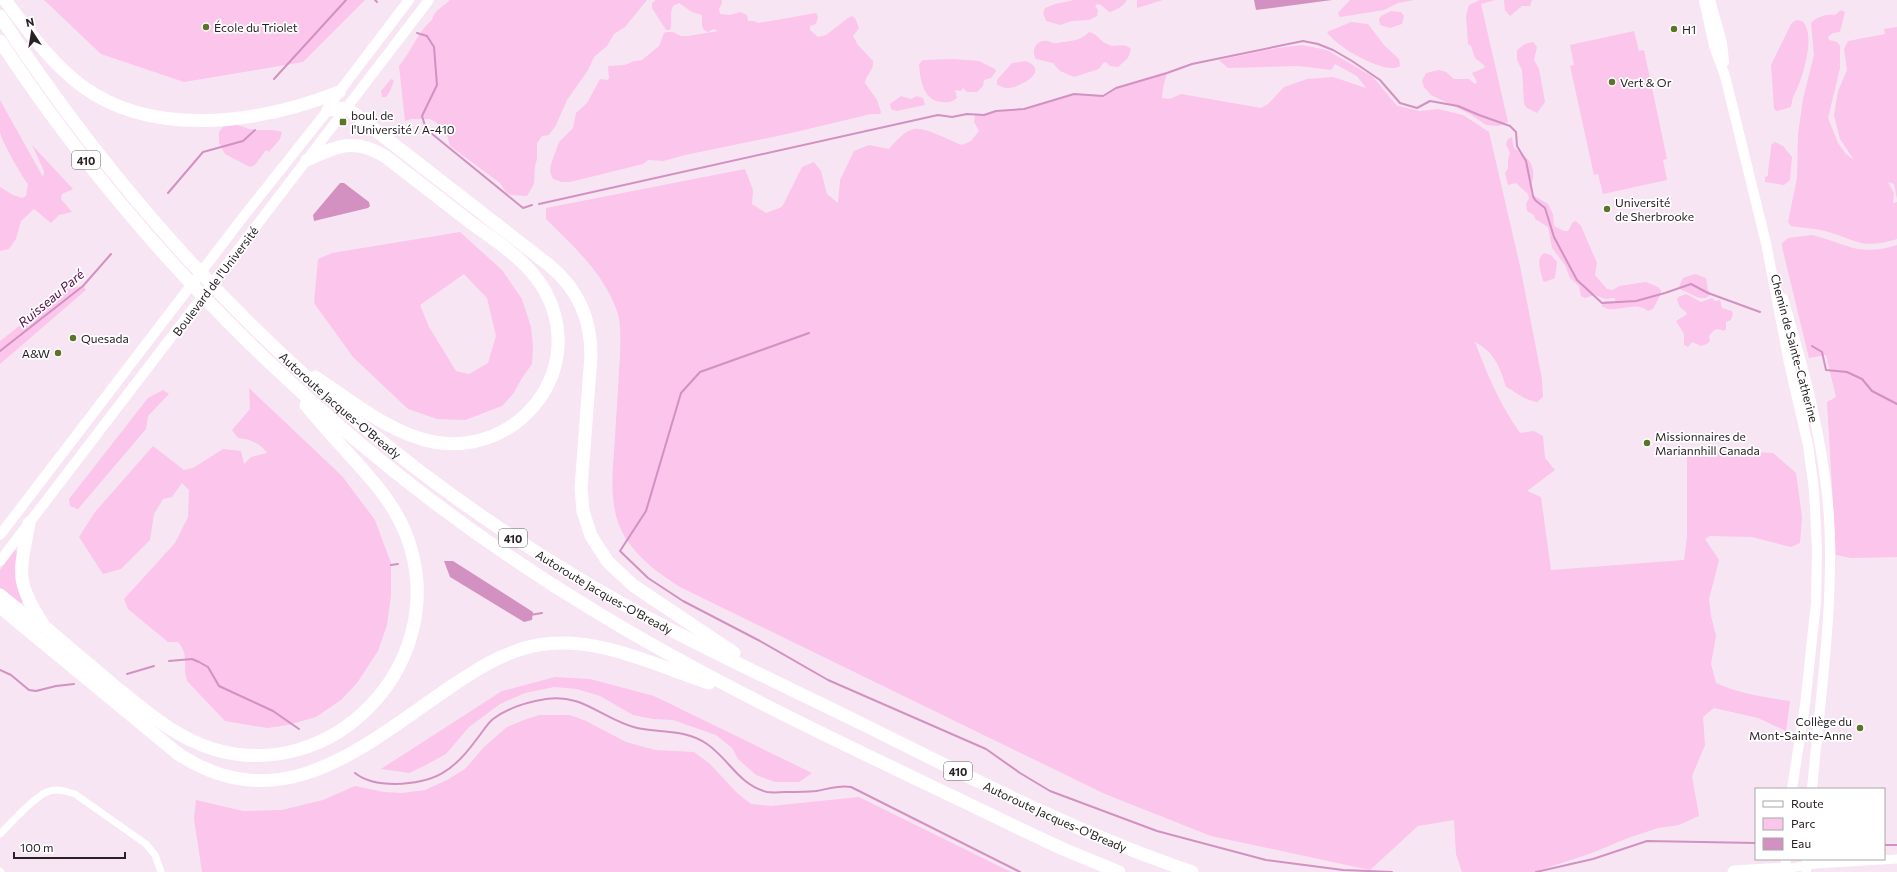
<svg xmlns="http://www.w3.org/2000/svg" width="1897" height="872" viewBox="0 0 1897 872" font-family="Commissioner,sans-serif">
	<rect width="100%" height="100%" fill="#f8e5f3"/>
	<path fill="#fbc5ec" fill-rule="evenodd" d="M44 0H365L303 62 184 82 101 54Z
		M450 0H647L625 27 614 34 607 46 594 57 588 70 567 100 556 125 549 135 542 136 537 143V159L535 166 534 184 527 196 511 195 506 192 500 183 450 146 447 135 436 122 430 119H411L405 121 399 66C411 52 418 31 432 20 434 10 443 7 450 0Z
		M656 0H722V3L719 9 720 14 730 15 740 12 747 15 748 21H754L759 23 816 13 818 17 816 24 810 26V30L818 37 826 35 848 18 852 16 855 18 859 28 853 36 858 45 873 61C874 71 866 74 865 83L877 100 881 112 880 114H871L787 134 685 155 663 161 648 160 643 164 570 182H562L553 179 550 172 551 164 559 142 573 128 576 113 587 103 600 79 607 80 609 78 608 66 625 65 634 61 642 60 659 46 664 33 666 32H673L681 36H688L718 31 714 29 708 32 704 30 702 26V15L692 12 679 3 673 6C669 14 673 22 670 30H666L652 8V3Z
		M1074 0H1127C1124 6 1115 11 1109 12L1101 5 1097 4 1095 6 1098 10 1097 16 1089 20 1072 21 1060 25 1046 21 1043 13 1045 8 1055 4Z
		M1137 0H1163L1137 8Z
		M1350 0H1414L1398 3 1384 10 1340 17 1338 13Z
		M1480 0H1495L1481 4 1508 122 1499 126 1486 125 1470 114 1431 95 1424 87 1422 81 1426 73 1439 70 1446 72 1454 79H1469L1475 84 1477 82 1472 73 1484 68 1485 66 1475 58 1471 46 1468 44 1466 16 1469 5Z
		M1504 0H1532L1530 6H1522L1510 16 1505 10Z
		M1841 10 1845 12 1840 32 1833 33 1828 37 1829 40 1837 42 1840 46V68L1828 118 1838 143 1846 154 1854 160 1840 139 1834 115 1838 91 1847 70 1844 49 1848 41 1885 34 1884 29 1897 27V199L1894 184 1888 182 1894 193 1893 203 1897 202V239C1860 250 1858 240 1825 231 1814 228 1802 228 1791 226L1788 222 1797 178 1798 134 1803 99 1814 55 1811 23C1816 17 1828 13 1835 15Z
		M1391 11 1401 12 1404 16 1402 24 1390 28 1380 25 1379 19 1381 16Z
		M1796 20 1802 21C1817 34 1802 81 1794 95 1792 98 1792 103 1791 107L1777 111 1774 109 1771 65 1791 24Z
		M1351 22 1368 24 1384 45 1399 59 1400 66C1386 76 1335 46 1327 32Z
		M1634 31 1639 51 1644 50 1667 159 1663 160 1667 180 1603 194 1598 174 1594 175 1570 66 1574 65 1570 45Z
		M1089 32C1098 34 1100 41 1107 44 1115 49 1123 41 1131 49L1128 58 1118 67 1110 66 1106 62 1103 63 1099 69 1074 77 1060 71 1053 63 1036 59C1030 50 1037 39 1048 41 1052 42 1053 44 1057 43 1069 41 1081 41 1089 32Z
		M1533 42 1537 47 1534 60 1539 69 1545 102 1537 113 1527 108 1524 104 1522 70 1517 60V50L1525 44Z
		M1302 45 1327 50 1373 77 1397 106 1420 111 1438 109 1463 115 1489 132 1520 266 1542 379 1543 397 1537 402C1524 400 1518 393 1506 387 1500 367 1494 352 1475 342 1487 374 1500 405 1520 433L1534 431 1543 436 1545 458 1555 470 1527 491 1541 497 1551 570 1684 560 1687 536V457L1690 452 1694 449 1773 453 1796 473 1802 517 1800 543 1791 547 1752 537 1710 536 1705 539 1719 560 1709 599 1711 616 1716 636 1711 664 1716 683C1740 694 1764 697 1790 701L1786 731 1758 718 1714 708 1703 717 1705 745 1692 776 1699 816 1679 825 1658 828 1628 838 1592 853 1534 872H1462L1456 854 1454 820 1418 826 1370 870 1211 836 1105 794 680 587C657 572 640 560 625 537 607 508 613 470 615 438 616 416 618 394 619 372 620 358 622 327 618 314 605 274 575 248 546 219V208L745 169 753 190 752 204 766 213 782 207 802 167 814 162 821 171 827 194 838 203 840 180 854 151 869 145 889 149C895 142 904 131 914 129 926 127 950 141 962 145L971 141 979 131 974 122 975 115H984L996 111 1024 109 1074 94 1103 96 1116 88 1167 73 1163 88 1162 98 1170 99 1181 94 1261 108 1268 104 1284 87 1307 79 1333 77 1366 88 1357 76 1335 64 1331 70 1299 66 1228 68 1219 60 1277 48Z
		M953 59 979 61 995 69 996 71 991 78 984 80 983 86 977 92H967L963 88 961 91 955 90 957 98C952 102 948 103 942 102 923 101 920 79 919 64L923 60Z
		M1026 61C1050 71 1022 86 1009 88 1005 89 1001 86 997 85V80L1012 63Z
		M391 79 394 81 390 91 386 97H382L381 91Z
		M901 96 911 99 917 96 923 98 925 105 896 111 891 109 890 104Z
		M0 100 43 177 44 171 32 145 73 189 62 194 61 199 72 212 59 215 51 223 34 209 21 221 16 239 9 249 0 251V187L13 195 22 198 26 196 28 184C22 177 1 140 0 132 0 122 0 111 0 100Z
		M233 125C239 125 241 126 246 128 257 132 270 128 282 132L280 139 269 152 266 150 255 165 250 167 225 154 219 143V132L223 127Z
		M1512 137 1514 148C1525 156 1535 162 1533 178 1532 183 1530 189 1531 194L1548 204 1553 214 1554 226 1564 231H1568L1573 222 1576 221 1581 226 1597 263 1595 275 1607 289 1613 290 1619 286 1646 282 1658 287 1661 290V294L1653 309 1648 311C1634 299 1614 316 1602 306V303L1605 301H1615V298L1605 299 1595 295 1585 298 1581 296 1579 286 1570 278 1565 265 1552 248 1548 227 1535 219 1534 215 1527 211 1526 204 1529 198 1528 194 1516 183 1508 185 1505 173 1508 168V159L1510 153 1506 144 1508 139Z
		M1775 142 1783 146 1792 157 1790 180 1784 185 1765 182V177L1768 176C1768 164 1771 157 1771 145Z
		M460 232 502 270 522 299 531 327 533 346 532 364 522 378 513 394 502 406 465 420 437 419 408 409 353 357 314 303 318 259 332 253ZM464 274 487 298 496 336 488 363 469 374 456 371 429 327 420 305Z
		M1812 235C1848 244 1858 257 1897 245V557L1851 558 1836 555 1827 402 1836 397 1826 355 1809 358 1782 247V243L1788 238Z
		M1544 253 1551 255 1557 262 1555 278 1545 282 1543 281C1541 272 1535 259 1544 253Z
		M1695 274 1706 278 1708 290 1711 294C1701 304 1693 293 1681 290L1679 286 1683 278Z
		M83 286 86 290 0 364V341L67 289Z
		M1686 294 1701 302 1712 298 1715 301 1720 300 1722 308 1732 311 1733 314 1731 320 1726 322V329L1724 331 1718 329 1714 330 1709 336 1710 341 1707 344 1701 346 1692 342 1688 347 1684 345V334L1676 321 1686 315 1687 313 1680 307 1677 300 1678 297Z
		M249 388 342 476 375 520 391 563V595L387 625 378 651 357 683 341 700 316 717 288 725 267 728 225 721 187 681C182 665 190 656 178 642H168L128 609 124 599 175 543 188 517 189 490 182 483 172 497 163 499 154 514 150 540 121 569 103 574 79 537 95 512 153 446 184 470 193 468 223 449 241 451 244 464 251 457 267 453C261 443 249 439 238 438L232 430 250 409Z
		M163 390 169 394 148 416 146 429 78 509 70 506 69 499 148 398Z
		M15 550 19 552 23 601 20 605 0 588V570Z
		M555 677 590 679 654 696 812 773 799 782H775L756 775 738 759 732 748 716 735 673 720 653 719 633 715 600 696 577 689 554 687 525 693 500 704 469 727 446 754 424 766 409 773 381 769 502 691Z
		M539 715H570L586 721 626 742 655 750 694 752 710 764 737 793 751 804 771 806 859 797 1011 872H202L194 819 196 800 243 811 282 810 323 800 355 786 384 792 402 793 425 790 447 780 465 769 484 747 507 727 524 720Z"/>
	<path fill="#d291c1" d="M1254 0H1332L1256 10Z
		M340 183H344L369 202 370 206 368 208 314 221 313 215Z
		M444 561H453L533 612 532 620 524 622 450 577Z"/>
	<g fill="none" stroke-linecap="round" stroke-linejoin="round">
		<path stroke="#d291c1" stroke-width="2" d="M375 0 377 2
			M417 33 427 36 434 47 437 85 422 116 426 129 523 208 532 205
			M274 79 346 0
			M168 193 203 152 243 141 255 130
			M539 204 938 115 952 117 967 114 984 115 996 111 1024 109 1074 94 1103 96 1116 88 1167 73 1192 64 1303 41 1318 44 1333 50 1352 61 1380 80 1400 103 1417 108 1430 101 1458 106 1479 115 1510 126 1516 132 1517 146 1526 161 1533 196 1535 200 1545 208 1554 237 1577 280 1602 303 1636 301 1665 293 1691 284 1708 293 1760 312
			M809 333 700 372 681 393 646 511 620 551 648 578 683 601 760 641 828 680 986 749 1020 773 1050 791 1157 831 1266 860 1343 870 1392 872
			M1812 346 1822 352 1826 370 1847 372 1862 379 1872 391 1897 404
			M0 351 83 286 111 254
			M391 565 398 564
			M530 615 542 613
			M169 661 192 659 199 662 208 667 219 686 273 711 299 729
			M0 670 11 675 29 690 36 691 56 686 74 684
			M127 674 154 666
			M355 773C366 782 381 784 395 784 434 783 453 772 476 740 482 733 486 725 493 719 509 707 527 702 546 699 583 693 603 720 637 728 660 733 686 729 707 744 729 759 739 785 767 792 773 793 780 792 785 792 795 792 806 792 816 791 828 789 838 785 851 787L1020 872
			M1884 845H1897
			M1536 872 1593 859 1647 841 1756 843"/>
		<path stroke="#fff" stroke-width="7" d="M0 834C11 823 34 797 47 792 56 788 66 791 75 794L146 844 155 855 161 872
			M0 871 1 872"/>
		<path stroke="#fff" stroke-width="9" d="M1785 869 1815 864 1897 859"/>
		<path stroke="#fff" stroke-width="10" d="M1704 0 1714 46 1725 76 1766 243 1789 363 1808 445 1814 490 1817 550 1816 603 1805 705 1792 789
			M1710 0 1722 43 1724 62
			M1783 298C1804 370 1824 442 1829 517 1834 607 1820 700 1812 789
			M0 535 247 212 328 110 339 92 409 0
			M0 561 429 0
			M1785 872 1786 859
			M1806 872 1807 859"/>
		<g stroke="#fff" stroke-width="13">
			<path d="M5 0C28 31 51 63 82 86 154 139 260 123 339 92"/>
			<path id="s1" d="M0 16C147 242 339 434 570 573 659 628 756 672 850 718 962 773 1073 832 1192 872"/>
			<path d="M0 41C153 273 360 470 598 613 730 693 872 757 1010 824L1063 849 1119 872"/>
			<path d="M328 110 346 108 356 115 549 265C578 289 591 318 591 356L581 488 583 511 591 536 608 562 634 586 734 653"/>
			<path d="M307 160C336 146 356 137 386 157 414 179 442 200 470 222 497 242 528 261 545 291 588 369 519 457 434 442 390 434 352 401 315 377"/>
			<path d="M29 523C20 572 14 580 43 624"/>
			<path d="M0 595 26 616 45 627C67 646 90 665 112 684 143 709 174 737 213 749 333 785 445 666 411 549 399 505 367 474 337 441 326 429 316 417 306 405"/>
			<path d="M0 607 177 753C281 823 365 745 449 688 476 670 504 651 538 645 597 635 654 665 709 683"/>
			<path d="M1734 872 1785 869"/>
		</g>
	</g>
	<g fill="#5a7428" stroke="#fff" stroke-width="1.5">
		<circle cx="206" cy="27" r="4"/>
		<circle cx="1674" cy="29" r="4"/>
		<circle cx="1612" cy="82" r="4"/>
		<rect x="339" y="118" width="8" height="8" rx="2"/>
		<circle cx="1607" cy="209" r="4"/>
		<circle cx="73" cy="338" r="4"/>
		<circle cx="58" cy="353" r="4"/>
		<circle cx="1647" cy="443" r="4"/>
		<circle cx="1860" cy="728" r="4"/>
	</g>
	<g text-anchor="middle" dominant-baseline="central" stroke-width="3.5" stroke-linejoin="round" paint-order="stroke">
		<g fill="#fff" stroke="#686467" stroke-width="1">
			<rect x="72" y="151" width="28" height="18" rx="3"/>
			<rect x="499" y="529" width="28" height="18" rx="3"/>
			<rect x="944" y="762" width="28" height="18" rx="3"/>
		</g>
		<g font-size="11" font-weight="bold" fill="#282226">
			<text x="86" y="160">410</text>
			<text x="513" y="538">410</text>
			<text x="958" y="771">410</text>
		</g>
		<g font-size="12" fill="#282226" stroke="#fff" text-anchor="start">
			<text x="214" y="27">École du Triolet</text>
			<text x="1682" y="29">H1</text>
			<text x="1620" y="82">Vert &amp; Or</text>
			<text x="351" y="115">boul. de<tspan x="351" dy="14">l'Université / A-410</tspan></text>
			<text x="1615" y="202">Université<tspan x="1615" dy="14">de Sherbrooke</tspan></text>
			<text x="81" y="338">Quesada</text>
			<text x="50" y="353" text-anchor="end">A&amp;W</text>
			<text x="1655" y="436">Missionnaires de<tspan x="1655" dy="14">Mariannhill Canada</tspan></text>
			<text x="1852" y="721" text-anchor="end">Collège du<tspan x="1852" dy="14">Mont-Sainte-Anne</tspan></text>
		</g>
		<g font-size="12" fill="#282226" stroke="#fff">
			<text transform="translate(215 281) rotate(-53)">Boulevard de l'Université</text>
			<text transform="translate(1795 348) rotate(75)">Chemin de Sainte-Catherine</text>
			<text stroke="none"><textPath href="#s1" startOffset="519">Autoroute Jacques-O'Bready</textPath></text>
			<text stroke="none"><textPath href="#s1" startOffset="843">Autoroute Jacques-O'Bready</textPath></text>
			<text stroke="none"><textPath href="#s1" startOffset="1347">Autoroute Jacques-O'Bready</textPath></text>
		</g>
		<g font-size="13" font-style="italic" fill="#590b4c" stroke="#fff">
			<text transform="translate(51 298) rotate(-40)">Ruisseau Paré</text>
		</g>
	</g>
	<rect x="1755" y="788" width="130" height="72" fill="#ffffff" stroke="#a9a7a8"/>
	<rect x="1763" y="801" width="20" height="6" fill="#ffffff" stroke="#a9a7a8"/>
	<text x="1791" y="808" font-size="12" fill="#282226">Route</text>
	<rect x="1763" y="818" width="20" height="12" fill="#fbc5ec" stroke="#a9a7a8"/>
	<text x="1791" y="828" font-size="12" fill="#282226">Parc</text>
	<rect x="1763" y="838" width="20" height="12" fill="#d291c1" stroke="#a9a7a8"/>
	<text x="1791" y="848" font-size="12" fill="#282226">Eau</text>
	<g transform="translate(32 32) rotate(348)" stroke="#ffffff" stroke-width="3" paint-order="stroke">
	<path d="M0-3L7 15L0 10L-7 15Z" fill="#282226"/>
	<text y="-6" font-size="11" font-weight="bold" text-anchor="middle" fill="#282226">N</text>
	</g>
	<path d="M14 852v6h111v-6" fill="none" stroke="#282226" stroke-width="2"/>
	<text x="20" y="852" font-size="12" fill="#282226" stroke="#ffffff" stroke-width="3" paint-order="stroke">100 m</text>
</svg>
